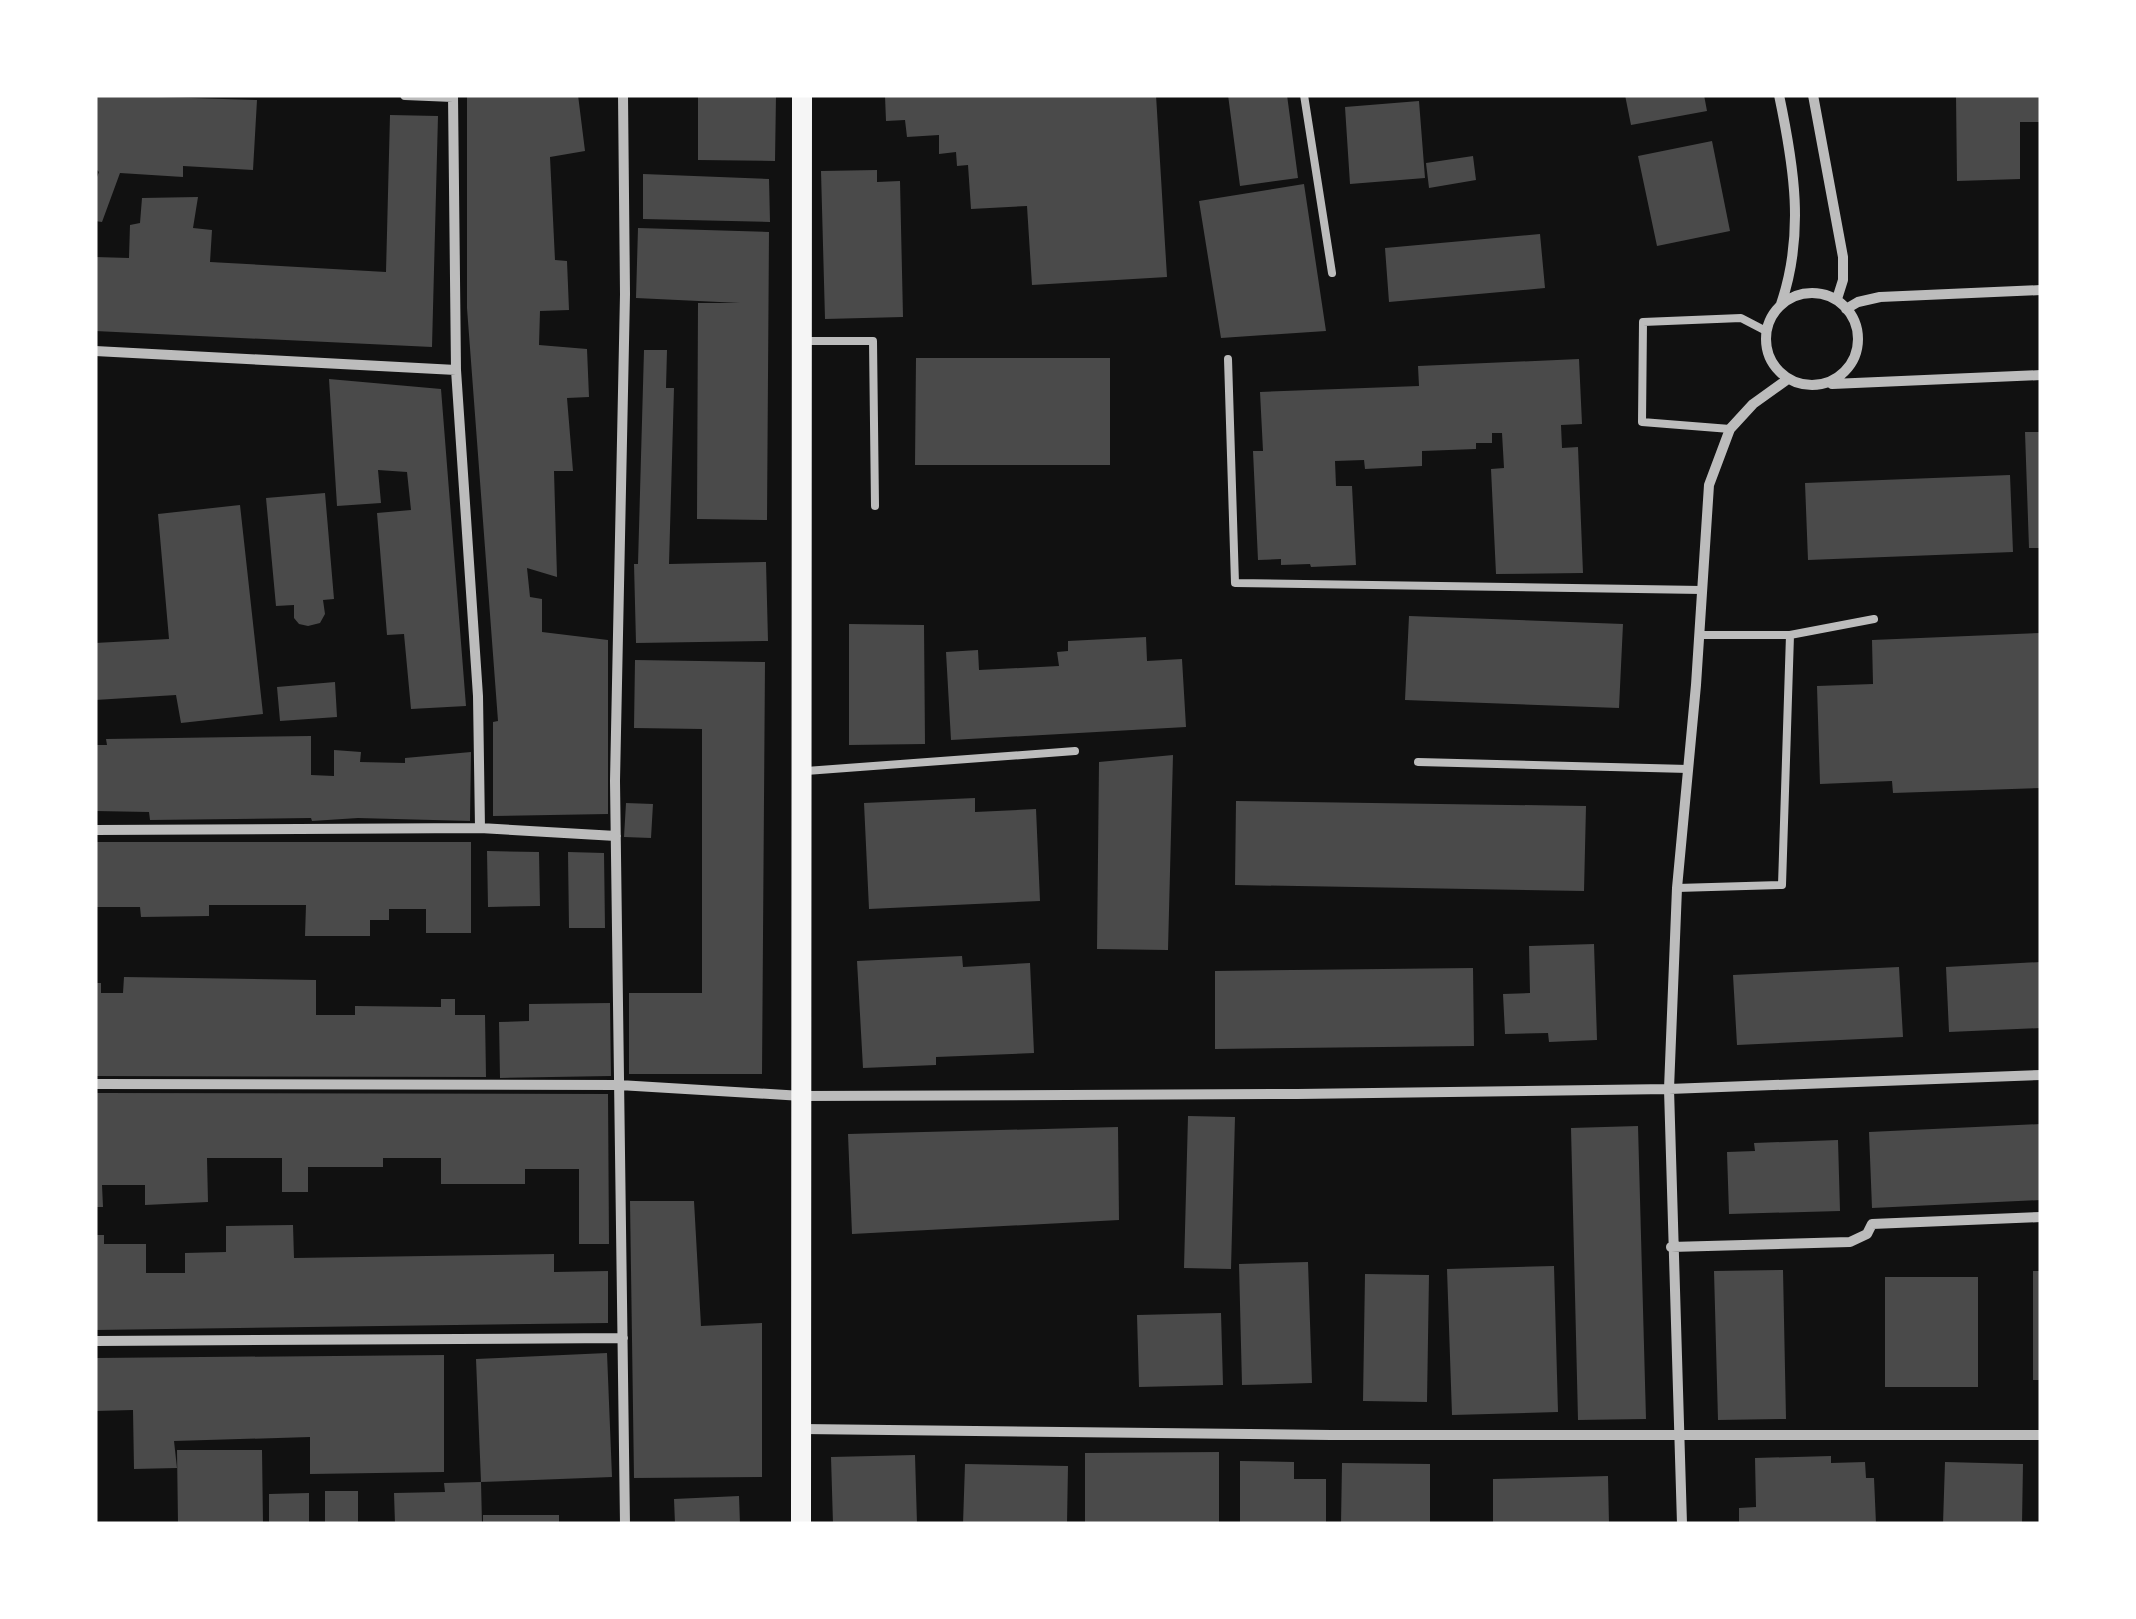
<svg xmlns="http://www.w3.org/2000/svg" width="2136" height="1619" viewBox="0 0 2136 1619" font-family="Lora,serif">
	<rect width="100%" height="100%" fill="#111"/>
	<path fill="#4a4a4a" d="M95 95 257 100 253 170 183 166V177L120 173 102 222 95 221V182L99 172 95 168Z
		M467 95H578L585 151 550 157 555 260 567 261 569 310 540 311 539 345 587 349 589 397 567 398 573 471H554L557 577 527 568 530 597 542 599V632L608 640V814L493 816V722L498 721 467 308Z
		M698 95H776L775 161 698 160Z
		M1156 95 1167 277 1032 285 1027 206 971 209 968 165 957 166 956 152 939 154V135L907 137 905 120 886 121 885 96Z
		M1228 95H1287L1298 178 1240 186Z
		M1625 95H1704L1707 111 1631 125Z
		M1956 95H2041V122H2020V179L1957 181Z
		M1419 101 1425 178 1350 184 1345 107Z
		M390 115 438 116 432 347 95 331V257L129 258 130 225 140 223 142 198 198 197 193 228 212 230 210 262 386 272Z
		M1712 141 1730 231 1657 246 1638 156Z
		M1473 156 1476 180 1429 188 1426 163Z
		M877 170V182L900 181 903 317 825 319 821 171Z
		M643 174 769 179 770 222 643 219Z
		M1304 184 1326 331 1221 338 1199 201Z
		M638 228 769 232 767 520 697 519 698 303H740L636 298Z
		M1540 234 1545 288 1389 302 1385 248Z
		M644 350H667L666 388H674L669 564 766 562 768 641 636 643 634 564H638Z
		M916 358H1110V465H915Z
		M1579 359 1582 424 1561 425 1562 448 1578 447 1583 573 1496 574 1491 469 1504 468 1502 433H1492V443H1476V449L1422 451V466L1365 469 1364 460 1335 461 1336 486H1352L1356 565 1311 567 1310 564 1281 565V559L1258 560 1253 451H1263L1260 392 1419 386 1418 366Z
		M329 379 441 389 466 706 411 709 404 634 387 635 377 513 411 510 407 472 378 470 381 503 337 506Z
		M2025 432H2041V548H2029Z
		M2010 475 2013 552 1808 560 1805 483Z
		M325 493 334 599 323 600 325 614 320 623 308 626 299 624 294 618V605L276 606 266 498Z
		M240 505 263 714 181 723 176 695 95 700V643L169 639 158 514Z
		M1409 616 1623 624 1619 708 1405 700Z
		M849 624 924 625 925 744 849 745Z
		M2041 633V788L1893 793 1892 781 1820 784 1817 686 1873 684 1872 640Z
		M1146 637 1147 661 1182 659 1186 727 951 740 946 652 978 650 979 670 1059 666 1057 652 1068 651V641Z
		M635 660 765 662 762 1074H629V993H702V729L634 728Z
		M335 682 337 717 280 721 277 687Z
		M311 736V775L334 776V750L361 752 360 762 405 763V758L471 752 470 821 358 818 312 821 311 818 150 820 149 812 95 811V745H107L106 739Z
		M1173 755 1168 950 1097 949 1099 762Z
		M975 798V812L1036 809 1040 901 869 909 864 803Z
		M1236 801 1586 806 1584 891 1235 885Z
		M626 803 653 804 651 838 624 837Z
		M95 842H471V933H426V909H389V920H370V936H305L306 905H209V916L141 917 140 907H95Z
		M487 851 539 852 540 906 488 907Z
		M568 852 604 853 605 928H569Z
		M1594 944 1597 1040 1549 1042 1548 1033 1505 1034 1503 994 1530 993 1529 946Z
		M962 956 963 967 1030 963 1034 1053 936 1057V1065L863 1068 857 961Z
		M2041 962V1028L1949 1032 1946 967Z
		M1899 967 1903 1037 1737 1045 1733 975Z
		M1473 968 1474 1046 1215 1049V971Z
		M124 977 316 980V1015H355V1006L441 1007V999H455V1015H485L486 1077 95 1076V983H101V993H123Z
		M610 1003 611 1076 500 1078 499 1022 529 1021V1004Z
		M95 1093 608 1094 609 1244H579V1169H525V1184H441V1158H383V1167H308V1192H282V1158H207L208 1202 145 1205V1185H102L103 1207H95Z
		M1188 1116 1235 1117 1231 1269 1184 1268Z
		M2041 1124V1200L1872 1208 1869 1132Z
		M1638 1126 1646 1419 1578 1420 1571 1128Z
		M1118 1127 1119 1220 852 1234 848 1134Z
		M1838 1140 1840 1211 1729 1214 1727 1152 1755 1151 1754 1143Z
		M630 1201H694L701 1326 762 1323V1477L634 1478Z
		M293 1225 294 1258 554 1254V1272L608 1271V1323L95 1330V1235H104V1244H146V1273H185V1253L226 1252V1226Z
		M1308 1262 1312 1383 1242 1385 1239 1264Z
		M1554 1266 1558 1412 1452 1415 1447 1269Z
		M1783 1270 1786 1419 1718 1420 1714 1271Z
		M2033 1271H2041V1380H2033Z
		M1365 1274 1429 1275 1427 1402 1363 1401Z
		M1885 1277H1978V1387H1885Z
		M1221 1313 1223 1385 1139 1387 1137 1315Z
		M607 1353 612 1477 481 1482 482 1524H395L394 1493 445 1492 444 1483 481 1482 476 1359Z
		M444 1355V1472L310 1474V1437L174 1441 177 1468 134 1469 133 1410 95 1411V1358Z
		M177 1450H262L263 1524H178Z
		M1219 1452V1524H1085V1453Z
		M915 1455 917 1524H833L831 1457Z
		M1831 1456V1463L1865 1462 1866 1478H1874L1876 1524H1739V1508L1756 1507 1755 1458Z
		M1240 1461 1294 1462V1479H1326V1524H1240Z
		M1945 1462 2023 1464 2022 1524H1943Z
		M1342 1463 1430 1464V1524H1341Z
		M965 1464 1068 1466 1067 1524H963Z
		M1608 1476 1609 1524H1493V1479Z
		M325 1491H358V1524H325Z
		M309 1493V1524H269V1494Z
		M739 1496 740 1524H675L674 1499Z
		M483 1515H559V1524H483Z"/>
	<g fill="none" stroke-linecap="round" stroke-linejoin="round">
		<path stroke="#bcbcbc" stroke-width="8" d="M1304 95 1332 273
			M803 341H873L875 506
			M1228 359 1235 583 1702 590
			M1730 429 1642 422 1643 322 1741 318 1766 331
			M1790 635 1874 619
			M1418 762 1688 769
			M806 771 1075 751
			M1677 888 1782 885 1790 635H1700"/>
		<path stroke="#bcbcbc" stroke-width="10" d="M405 95 453 97
			M453 95 456 370 478 696 480 828
			M623 95 625 294 615 781 625 1524
			M1779 95C1794 166 1805 234 1781 304
			M1813 95 1843 257V280L1837 299
			M1766 339a46 46 0 1 1 92 0a46 46 0 1 1-92 0Z
			M1846 309 1858 302 1880 297 2041 290
			M95 351 456 370
			M1832 384 2041 375
			M95 830 480 828 616 836
			M95 1084 619 1085 802 1096 1297 1094 1669 1089 2041 1075
			M1671 1247 1850 1242 1867 1234 1872 1224 2041 1217
			M95 1341 623 1338
			M802 1429 1331 1435H2041
			M1682 1524 1669 1089 1677 888 1696 685 1709 485 1730 429 1753 404 1788 379"/>
		<path stroke="#f5f5f5" stroke-width="20" d="M801 1524 802 95"/>
	</g>
	<rect width="2136" height="1619" fill="none" stroke="#ffffff" stroke-width="195"/>
</svg>
